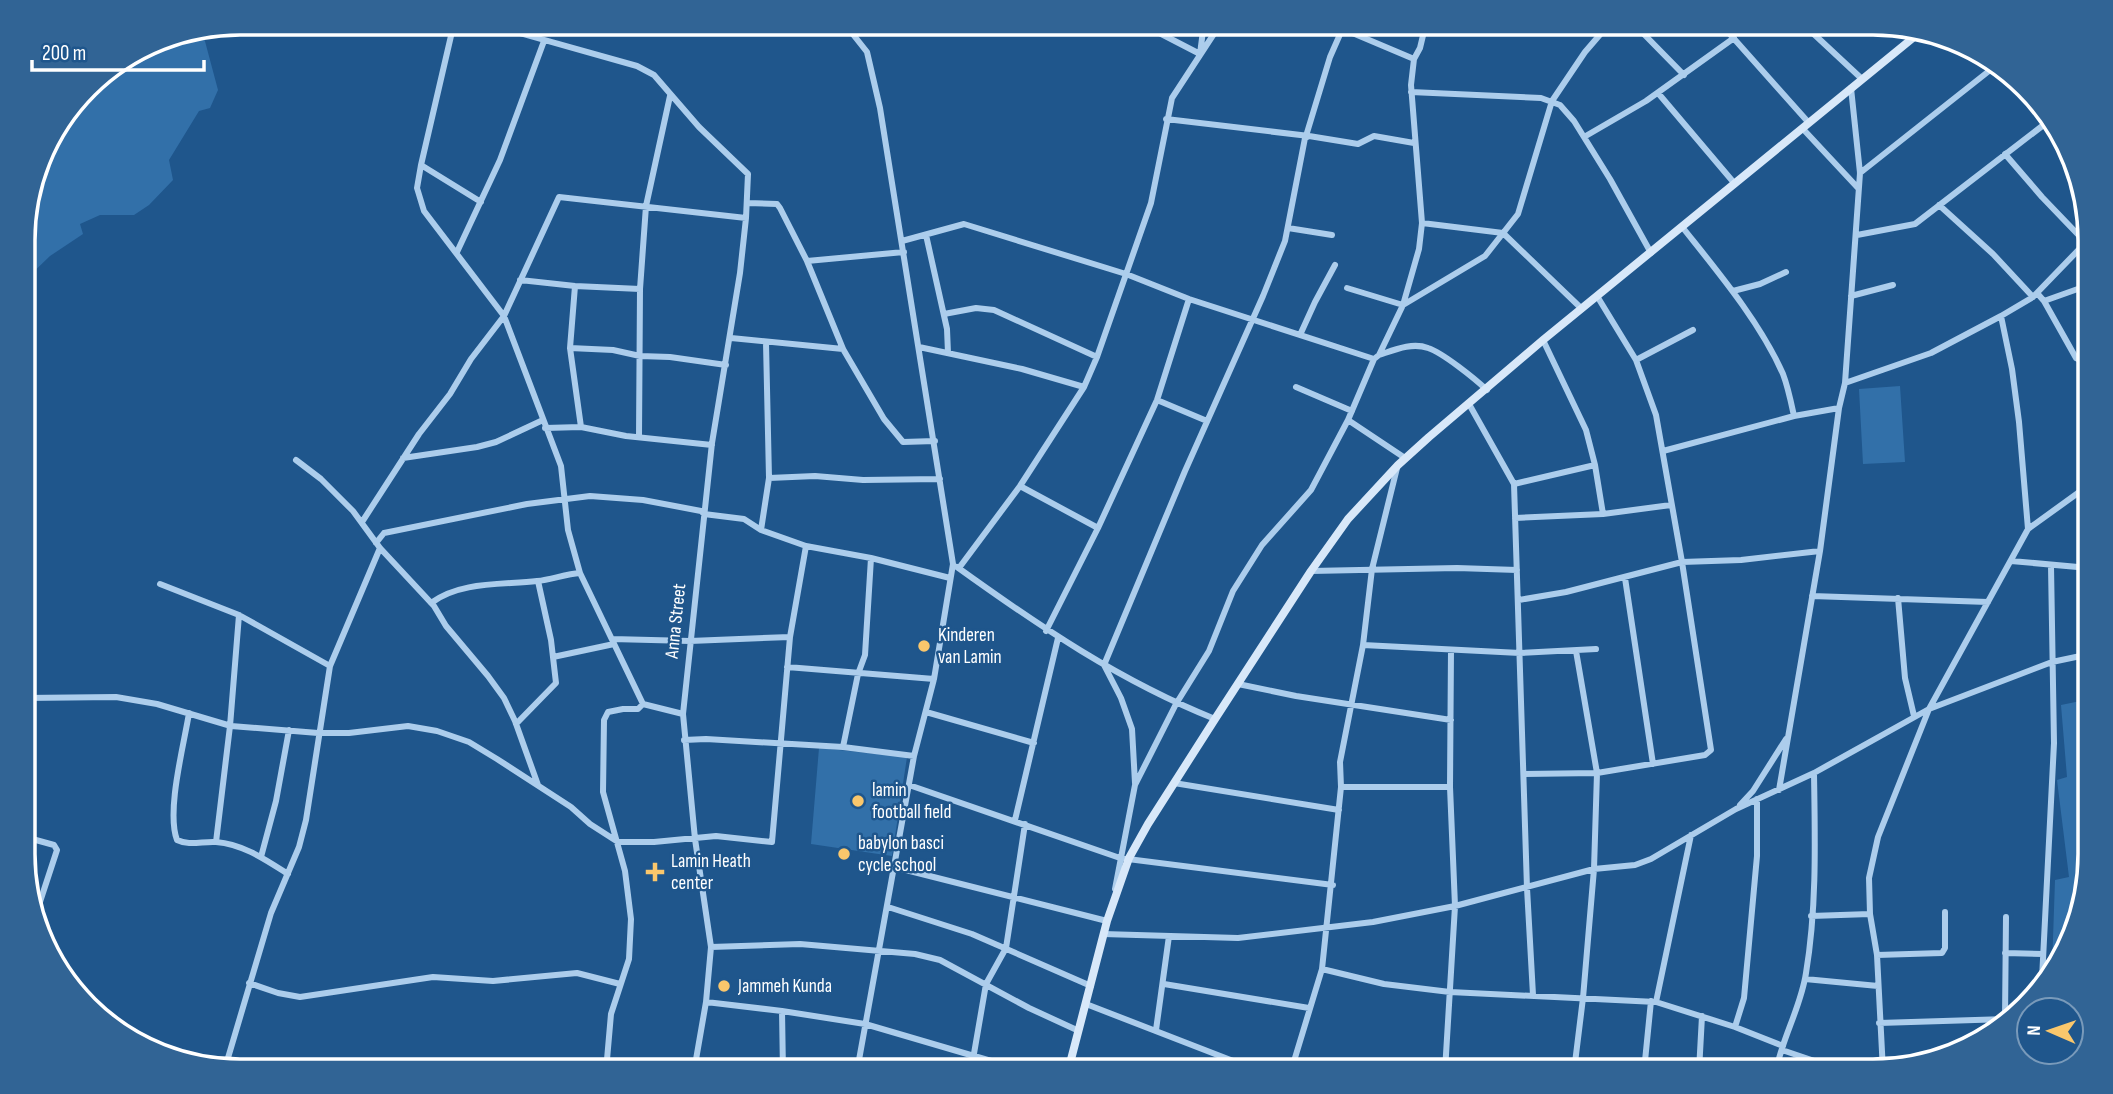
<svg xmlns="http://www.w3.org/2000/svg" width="2113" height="1094" viewBox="0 0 2113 1094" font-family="'Sofia Sans Condensed',sans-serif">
	<rect width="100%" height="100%" fill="#1f568c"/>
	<path fill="#3270a9" d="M202 30 218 90 210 108 199 111 169 160 173 180 149 205 134 215H100L80 224 83 234 50 256 23 282V225L45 143 96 77 157 39Z
		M1900 386 1905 462 1863 464 1859 389Z
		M2090 699V855L2068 951 2052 968 2055 880 2069 877 2057 780 2067 777 2061 705Z
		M819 748 907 757 892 856 811 844Z"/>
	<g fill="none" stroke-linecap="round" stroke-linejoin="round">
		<path stroke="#accdec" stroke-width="6" d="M454 23 421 165 417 188 424 211 504 316 561 466 568 530 580 573 643 704 683 714
			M484 23 637 66 654 75 699 127 748 174 746 218 740 273 712 443 683 714 695 839 711 947 706 1002 694 1071
			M844 23 867 52 880 108 953 564 934 679 914 756 857 1071
			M1140 23 1200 54 1204 23
			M1633 23 1684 75
			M1720 23 1809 123
			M1802 23 1862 79
			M1343 29 1414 59
			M1815 35 1828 23
			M1411 92 1541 98 1560 105 1574 121 1610 179 1651 253
			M1658 93 1735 184
			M2024 93 2055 123
			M1166 119 1309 136
			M1803 129 1858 188
			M1306 136 1330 57 1345 23
			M1584 137 1646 101 1734 38
			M2005 154 2042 197 2089 246
			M421 165 481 202
			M1860 173 1994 67
			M747 203 777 204 780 208 807 261 843 349 884 419 903 442 935 441
			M1939 205 1993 254 2033 297
			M1422 223 1503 233 1582 309
			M1288 228 1332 235
			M1683 228C1718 272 1760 322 1783 374 1788 387 1791 402 1794 416
			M926 235 947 329 948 353
			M1857 235 1915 224 2050 120
			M902 241 964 224 1126 274 1189 299 1374 359
			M457 252 500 160 544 41
			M807 261 904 252
			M520 280 575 286 640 289
			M575 286 570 348 581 427
			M1347 288 1403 305 1485 256 1518 214 1552 101 1585 52 1610 23
			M1733 291 1760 284 1786 272
			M2037 293 2044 301 2076 358 2086 363 2089 368
			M1851 296 1893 285
			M2044 301 2089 285
			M944 314 976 308 994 310 1097 357
			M2001 316 2012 369 2019 422 2028 529
			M1300 335 1315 302 1335 265
			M731 338 843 349
			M1543 340 1586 430 1595 465 1603 514
			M919 347 1022 369 1084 387
			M570 348 613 350 640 356 670 357 726 365
			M1379 355C1394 350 1412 342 1428 348 1443 353 1474 378 1487 390
			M1636 360 1693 330
			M1845 383 1931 353 2001 316 2033 297 2089 239
			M1296 387 1352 411
			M1157 400 1207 421
			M1469 404 1514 484 1527 888 1533 995
			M1348 420 1405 458
			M545 428 581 427 626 436 712 445
			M639 436 640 289 646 206 670 96
			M1663 451 1794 416 1839 408
			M403 458 477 447 496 442 543 420
			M296 460 321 479 353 511 380 548 434 606 446 626 488 676 504 698 515 721 538 785
			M769 478 815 476 863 480 940 479
			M1514 484 1595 465
			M1020 486 1098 528
			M1515 518 1603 514 1671 505
			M362 522 419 434 450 394 471 359 504 316 559 197 746 218
			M761 530 769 478 766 343
			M376 543 384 533 527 504 590 496 643 500 701 511 704 514 744 519 761 530 806 546 871 558 950 578
			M2011 561 2089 568
			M957 567C1039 626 1120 681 1215 719
			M959 568 1020 486 1084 387 1097 357 1151 203 1172 98 1221 23
			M1311 571 1457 568 1517 570
			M1625 578 1653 764
			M160 584 239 615 330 666
			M1812 596 1988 602
			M1898 598 1905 678 1914 716
			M1519 600 1566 592 1682 562 1741 560 1820 551
			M431 603C460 581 503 585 537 581 551 580 565 574 580 573
			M1046 631 1098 528 1157 400 1189 299
			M612 639 690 641 790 637
			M1363 645 1520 653 1596 649
			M553 657 614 644
			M787 667 934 679
			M1238 684 1296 696 1451 720
			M24 698 116 697 157 704 231 726 318 733H349L408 726 437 731 469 742 497 759 571 807 590 824 618 842H654L716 836 772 842 790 637 806 546
			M926 712 1034 743
			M189 713C184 745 166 811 177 840 189 846 203 841 216 842 243 844 266 860 288 874
			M516 724 556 683 551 640 538 581
			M684 740 706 739 843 747 914 756
			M843 747 858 674 865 655 871 558
			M1524 774 1597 773 1705 755 1711 750 1682 562 1656 415 1636 360 1597 296
			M1135 783 1132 729 1121 698 1104 665 1185 471 1263 296 1285 241 1305 138 1309 136 1358 144 1374 136 1414 143
			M1174 783 1339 810
			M909 785 1120 858 1333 885
			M1341 787H1450
			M1779 790 1820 551 1839 408 1845 383 1860 173 1851 88
			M1740 805 1753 791 1786 739
			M1015 820 1058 638
			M25 837 54 845 57 850 36 914
			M216 842 230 726 239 615
			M261 857 276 801 289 730
			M894 867 1107 921
			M1115 889 1135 785 1176 704 1209 651 1233 591 1262 545 1311 490 1348 420 1374 359 1379 355 1403 305 1419 249 1422 223 1411 85 1414 59 1420 48 1426 23
			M888 907 972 934 1091 986
			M1811 916 1870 914
			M1103 934 1238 938 1373 922 1455 906 1594 869 1635 865 1651 859 1736 809 1814 773 1929 709 2052 662 2090 654
			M711 947 800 944 915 954 940 960 1029 1008 1079 1031
			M2005 953 2043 954
			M1877 955 1942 953 1945 948V912
			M1322 969 1384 984 1450 992 1656 1002 1735 1027 1783 1046
			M1805 979 1878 986
			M2042 979 2054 743 2051 566
			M249 983 278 993 300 997 433 977 493 981 577 973 620 984
			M1164 984 1309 1008
			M706 1002 782 1011 865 1024 1015 1068 1041 1071
			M1656 1002 1691 835
			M1086 1004 1259 1071
			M782 1011 783 1071
			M2005 1019 2006 917
			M1879 1023 2007 1019
			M1735 1027 1744 998 1757 856V799
			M1156 1030 1169 936
			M129 1036 154 1051
			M1782 1050 1844 1071
			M225 1068 271 913 299 847 306 820 330 666 380 548
			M606 1071 611 1014 629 959 631 919 625 871 603 792 604 720 608 712 623 709H638L643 704
			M971 1071 986 984 1006 948 1025 824
			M1291 1071 1322 969 1341 787 1340 762 1363 645 1372 569 1397 468
			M1445 1071 1455 906 1450 787 1451 650
			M1574 1071 1583 998 1594 869 1597 773 1576 651
			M1644 1071 1651 1001
			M1699 1071 1702 1016
			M1776 1071C1782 1038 1801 1007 1806 973 1817 907 1815 839 1814 773
			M1883 1071 1877 955 1870 914 1869 878 1878 837 1929 709 2028 529 2089 485"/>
		<path stroke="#d8e8f9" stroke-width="8" d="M1068 1071 1107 921 1129 858 1148 824 1215 719 1311 571 1348 519 1398 465 1429 437 1543 340 1919 33"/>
	</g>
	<g fill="#fac76c" stroke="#1f568c" stroke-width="2.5">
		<circle cx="924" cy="646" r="7"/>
		<circle cx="858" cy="801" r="7"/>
		<circle cx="844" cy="854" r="7"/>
		<path d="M651.5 861.5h7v7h7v7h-7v7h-7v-7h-7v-7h7z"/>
		<circle cx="724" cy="986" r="7"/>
	</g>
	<g text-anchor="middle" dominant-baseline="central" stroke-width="5" stroke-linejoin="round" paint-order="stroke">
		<g font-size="19" fill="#fff" stroke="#1f568c">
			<text transform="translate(676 621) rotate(-84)">Anna Street</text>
		</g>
		<g font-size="19" fill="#fff" stroke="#1f568c" text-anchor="start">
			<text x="938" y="635">Kinderen<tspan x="938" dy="22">van Lamin</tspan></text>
			<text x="872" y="790">lamin<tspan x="872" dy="22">football field</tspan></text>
			<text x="858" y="843">babylon basci<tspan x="858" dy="22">cycle school</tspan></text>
			<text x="671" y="861">Lamin Heath<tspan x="671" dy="22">center</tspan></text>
			<text x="738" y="986">Jammeh Kunda</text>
		</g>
	</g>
	<path d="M0 0H2113V1094H0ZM240 35H1873A205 205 0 0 1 2078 240V854A205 205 0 0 1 1873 1059H240A205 205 0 0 1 35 854V240A205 205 0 0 1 240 35Z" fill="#316495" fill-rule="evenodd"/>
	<path fill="none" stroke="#fff" stroke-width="3.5" d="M240 35H1873A205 205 0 0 1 2078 240V854A205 205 0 0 1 1873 1059H240A205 205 0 0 1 35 854V240A205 205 0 0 1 240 35Z"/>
	<g transform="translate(2050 1031) rotate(272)"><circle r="33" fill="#1f568c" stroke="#799aba" stroke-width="2"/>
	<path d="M0-5L12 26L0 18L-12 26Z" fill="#fac76c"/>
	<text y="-10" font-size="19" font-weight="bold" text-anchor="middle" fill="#ffffff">N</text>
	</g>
	<path d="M32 60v10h172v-10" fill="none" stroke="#ffffff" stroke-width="3.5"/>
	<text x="42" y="60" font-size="21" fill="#ffffff" stroke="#1f568c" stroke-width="5" paint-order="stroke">200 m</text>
</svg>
